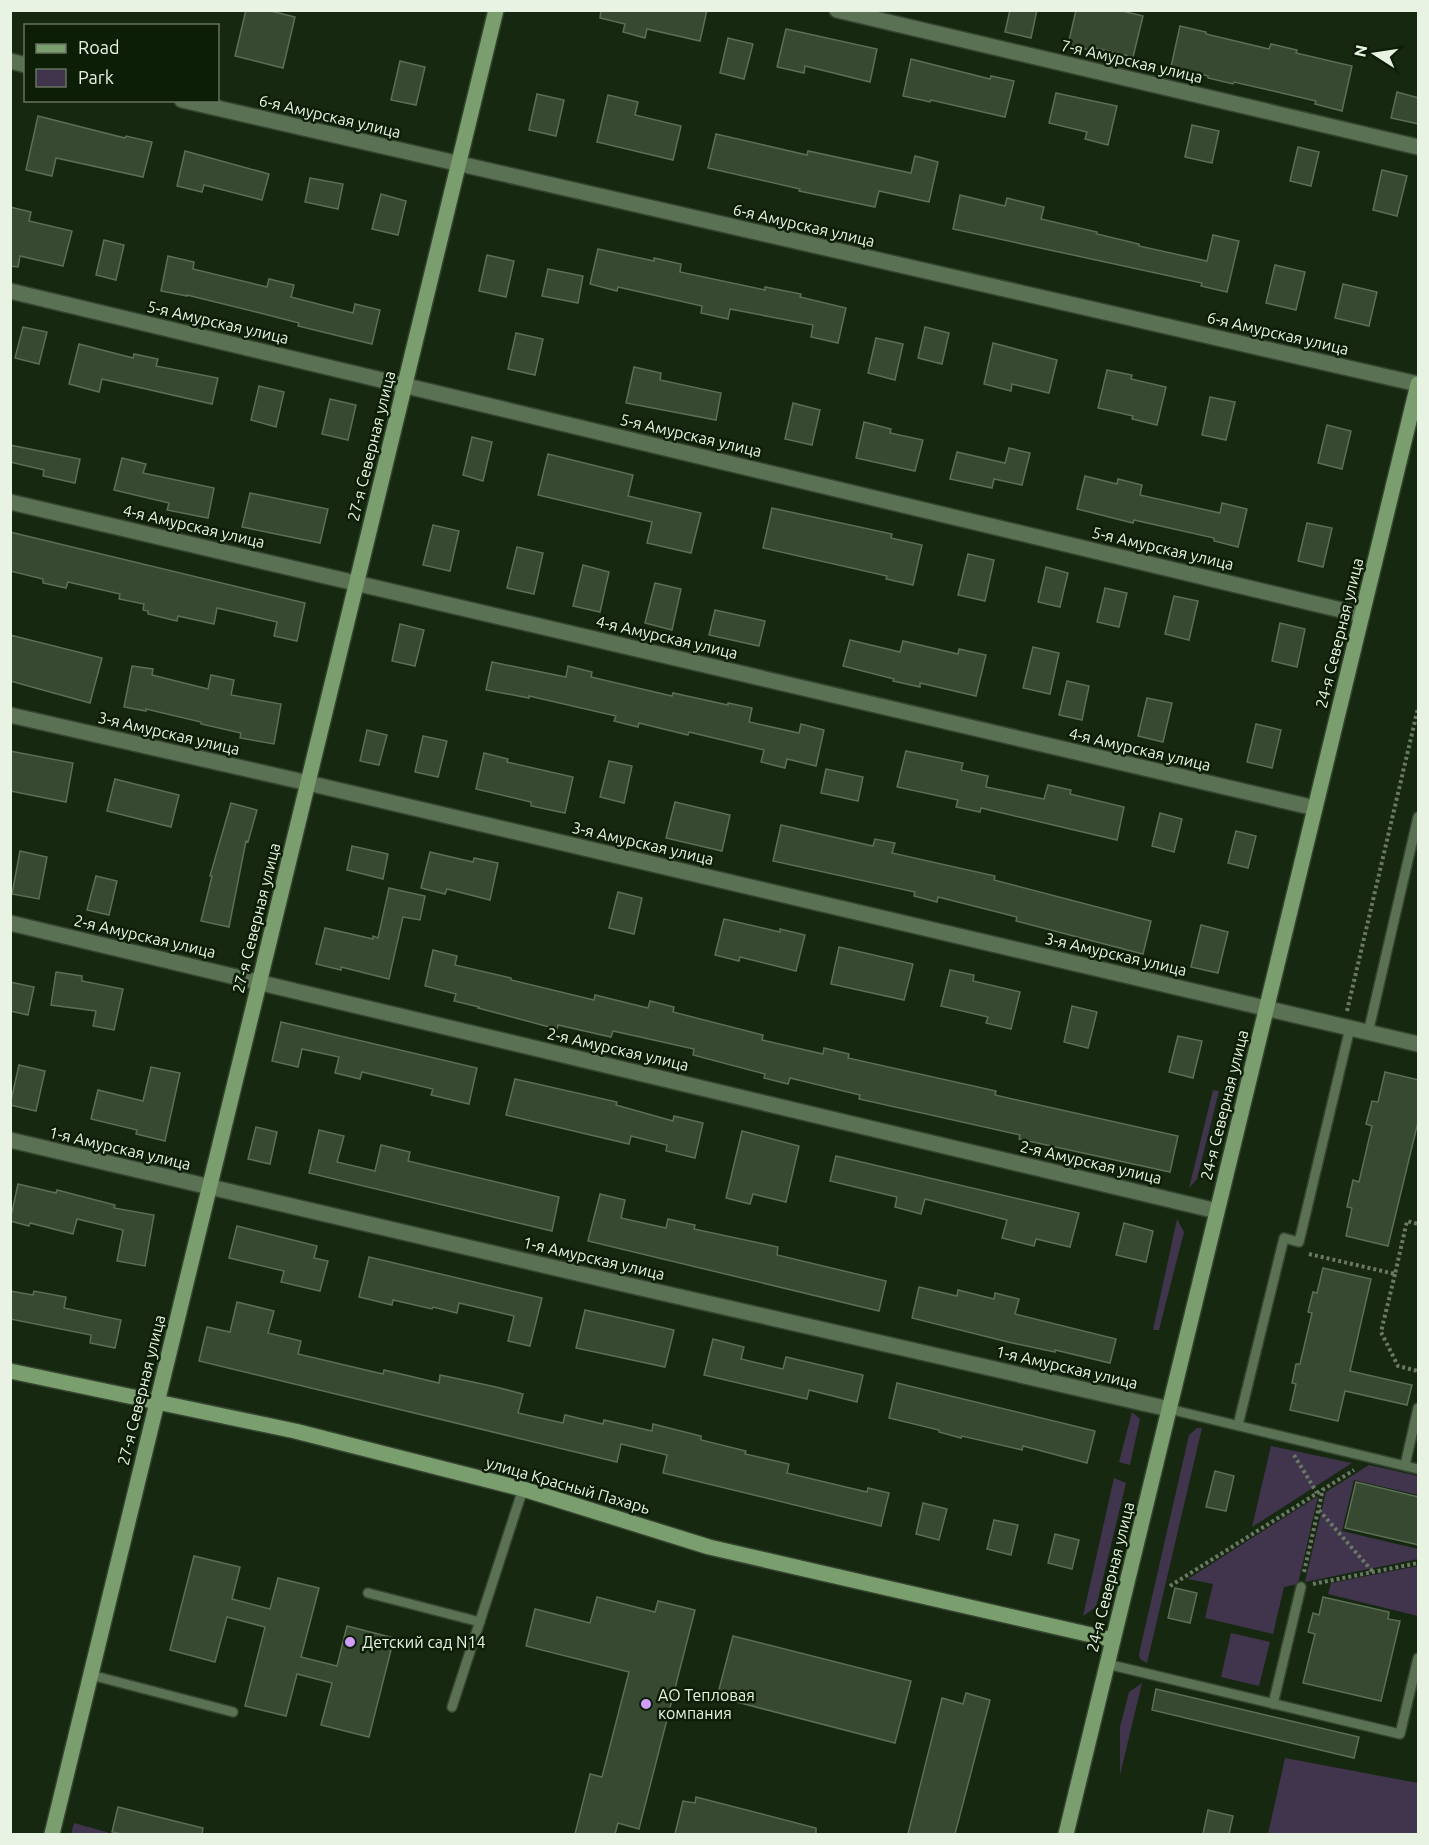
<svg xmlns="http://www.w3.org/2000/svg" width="1429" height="1845" viewBox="0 0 1429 1845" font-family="Ubuntu,sans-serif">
	<rect width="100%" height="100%" fill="#172811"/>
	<path fill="#41344d" d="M1213 1090 1219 1091 1197 1179 1189 1188Z
		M1177 1219 1184 1232 1159 1330H1153Z
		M1132 1412 1140 1419 1130 1465 1119 1462Z
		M1197 1428H1202L1147 1663 1140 1659 1139 1654 1189 1435Z
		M1271 1446 1352 1463 1252 1527Z
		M1369 1465 1418 1476V1495L1354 1480 1342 1531 1418 1549V1559L1305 1582 1326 1492Z
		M1114 1478 1126 1483 1096 1607 1083 1616Z
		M1318 1496 1298 1584 1284 1587 1273 1634 1205 1618 1213 1584 1188 1579Z
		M1418 1566V1616L1328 1594 1331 1583Z
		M1231 1633 1270 1642 1259 1686 1221 1677Z
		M1142 1683 1120 1775V1727L1129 1692Z
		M1285 1758 1418 1783V1834H1268Z
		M74 1823 110 1833V1834H71Z"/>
	<path fill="#374931" stroke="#5b6f55" stroke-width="1.5" d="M246 10H267L295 17 283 68 235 56Z
		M601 10H707L700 41 647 29 645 38 623 32 625 24 600 18Z
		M1010 10H1037L1031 38 1005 32Z
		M1076 10H1118L1143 16 1133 57 1095 48 1094 51 1068 45Z
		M1180 26 1206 32V34L1269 49 1271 44 1297 50 1296 53 1352 66 1342 111 1315 104 1316 101 1234 82 1233 84 1208 78V76L1171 67Z
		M786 29 877 49 870 82 805 66 804 73 777 67Z
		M728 38 753 44 744 79 720 73Z
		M911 59 990 79 991 76 1014 81 1005 117 931 100 930 102 903 96Z
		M400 61 425 67 416 105 391 100Z
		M1397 92 1419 98V124L1391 118Z
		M1056 93 1117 106 1108 145 1085 139 1087 132 1049 123Z
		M537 94 564 100 556 136 529 130Z
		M608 95 638 102 635 115 681 126 673 160 597 142Z
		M38 116 125 138 126 136 152 142 143 177 56 158 52 176 26 170Z
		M1192 125 1219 131 1212 163 1185 157Z
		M716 134 807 155 808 151 911 173 915 156 938 162 929 202 879 191 875 207 799 191 800 189 708 168Z
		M1298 147 1319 152 1311 186 1290 181Z
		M185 151 269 174 262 200 204 185 202 192 177 186Z
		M1382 170 1407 176 1397 216 1373 210Z
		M310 178 343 184 338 209 305 202Z
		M381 194 406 201 398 235 372 229Z
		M960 195 1005 206 1007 198 1044 207 1041 219 1097 232V234L1139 244V246L1207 261 1213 235 1239 241 1227 292 1201 286 1202 283 953 229Z
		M10 207 31 212 29 221 72 231 63 266 20 256 18 267 10 266Z
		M104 240 124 245 116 280 96 275Z
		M598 249 654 261V258L681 264 680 272 765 290V287L801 294 800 297 846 308 838 343 811 337 813 325 730 309 728 319 701 313 702 306 618 287 617 291 590 284Z
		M487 255 514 261 506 297 479 291Z
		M168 256 194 262 193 269 267 287 269 279 294 285 291 297 353 313 355 304 380 310 372 344 298 326 299 323 260 313 187 295V296L161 291Z
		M1275 265 1305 272 1296 310 1266 303Z
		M548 269 583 276 578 303 542 296Z
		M1343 284 1377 292 1369 326 1335 318Z
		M23 327 47 332 39 364 15 358Z
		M925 327 949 333 942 364 918 358Z
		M516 333 543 339 535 375 508 369Z
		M876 338 903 344 895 380 868 373Z
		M993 343 1057 360 1049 393 1012 384 1011 391 984 384Z
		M79 344 133 358 134 354 158 359 156 366 218 378 212 404 102 379 99 392 69 384Z
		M634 367 661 373 660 380 721 393 716 420 626 403Z
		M1107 370 1132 375 1131 379 1166 387 1157 425 1132 419 1133 416 1098 408Z
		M259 386 284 392 276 427 251 420Z
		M1210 397 1235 402 1226 440 1202 435Z
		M330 399 356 405 348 440 322 434Z
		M793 403 820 410 812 445 785 439Z
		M864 422 891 429 890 433 923 440 915 471 856 458Z
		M1327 425 1351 431 1342 469 1318 463Z
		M472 437 492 442 483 481 463 475Z
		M10 445 80 459 75 483 43 476 44 470 10 462Z
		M1009 448 1030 453 1022 485 994 479 992 488 950 479 957 452 1005 463Z
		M548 454 633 475 628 496 701 513 691 553 647 543 652 522 538 495Z
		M122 458 146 464 143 473 214 488 208 518 167 510 169 503 114 490Z
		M1085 476 1117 484 1118 479 1142 485 1140 495 1220 513 1222 503 1247 509 1238 547 1214 541V538L1134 520 1133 523 1077 509Z
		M250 493 328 509 320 543 242 527Z
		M772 508 892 534 891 538 922 545 913 585 886 579 887 576 763 548Z
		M1307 523 1332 528 1323 567 1298 561Z
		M433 525 459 531 450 571 423 565Z
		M10 532 305 603 297 641 274 636 277 622 217 608 214 624 178 616 177 621 148 614V611L143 610 144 604 119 599 120 594 68 582 66 588 43 583V579L10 571Z
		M517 547 543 553 534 594 507 588Z
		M968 554 994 560 985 601 958 595Z
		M583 565 609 572 600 612 573 606Z
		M1046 567 1068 573 1060 607 1038 602Z
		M655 583 681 589 672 630 645 623Z
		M1105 588 1127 593 1119 627 1097 622Z
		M1174 596 1198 601 1189 640 1165 634Z
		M715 610 765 621 759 646 709 635Z
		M1280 623 1305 629 1297 667 1272 661Z
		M400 624 424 630 415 666 392 661Z
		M10 635 102 658 90 703 10 681Z
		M850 640 900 652 903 641 958 654 959 649 986 655 976 696 920 683V687L893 681 894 679 843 666Z
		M1033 647 1059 653 1050 694 1023 688Z
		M492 662 566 677 568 666 592 672 591 677 672 696 673 693 728 705V703L752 708 749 722 799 733 801 724 824 730 816 766 787 759 785 768 761 762 764 750 689 732 688 735 639 723 638 727 614 721 616 716 529 696V698L486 690Z
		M132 666 153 669 152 675 208 689 211 675 234 680 231 695 281 704 274 744 240 738 241 733 201 724V722L146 709V711L124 707Z
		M1067 681 1089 686 1082 720 1059 715Z
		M1147 698 1172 703 1163 742 1138 736Z
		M1256 724 1281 730 1272 768 1247 762Z
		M367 730 387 735 379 765 360 761Z
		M423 736 447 741 438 777 415 772Z
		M10 751 73 763 66 802 10 791Z
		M906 751 963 763 961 770 988 776 986 787 1044 799 1048 785 1071 790 1070 794 1124 807 1117 840 981 808 980 812 956 807 958 800 897 787Z
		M484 753 508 759 507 762 573 777 565 813 531 806V802L476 789Z
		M609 761 632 766 624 803 600 797Z
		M826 769 863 777 858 801 821 793Z
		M115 779 179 795 171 827 107 811Z
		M675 802 730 815 722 851 666 838Z
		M231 803 257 810 248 842 246 841 229 927 201 921 212 876H210Z
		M1160 813 1182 819 1174 852 1152 846Z
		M781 825 873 846 875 839 895 843 892 853 995 876 994 880 1151 921 1143 954 1016 921 1017 917 938 897 937 902 914 896 915 892 773 861Z
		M1236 831 1256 836 1248 868 1228 863Z
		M352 846 388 854 383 879 347 870Z
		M20 851 47 857 39 899 12 894Z
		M430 852 473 862 474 858 498 863 490 900 447 889 445 894 421 888Z
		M96 876 117 881 109 915 87 910Z
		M389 888 425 896 420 920 403 917 389 979 341 967V970L316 964 325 928 373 939V936L378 938Z
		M618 892 642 898 634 934 609 928Z
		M724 919 780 932V929L805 935 796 971 740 957 739 961 715 955Z
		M1201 925 1228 932 1218 973 1191 967Z
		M839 947 913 964 904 1000 831 984Z
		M433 950 457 956 455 965 511 978V980L594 1000 595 995 648 1008 650 1001 674 1007 673 1012 763 1035 762 1040 823 1054 824 1048 849 1054 848 1058 996 1091 995 1095 1178 1136 1170 1172 1019 1139 1020 1135 859 1099 860 1095 790 1078 788 1084 764 1078 765 1074 693 1055 694 1049 613 1031 611 1037 558 1025 557 1029 478 1008 479 1007 454 1001 456 994 425 986Z
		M950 970 974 975 973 981 1020 992 1011 1029 986 1023 988 1017 941 1006Z
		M56 972 82 976V981L123 989 114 1030 93 1026 96 1011 51 1005Z
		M10 982 34 987 28 1015 10 1011Z
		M1072 1006 1097 1012 1088 1048 1064 1042Z
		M281 1022 477 1068 469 1104 431 1095 433 1089 362 1072 360 1079 335 1073 339 1057 302 1049 298 1067 272 1061Z
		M1178 1036 1202 1041 1193 1078 1169 1072Z
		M19 1065 45 1071 36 1111 10 1105Z
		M151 1067 180 1073 165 1141 136 1134 137 1130 91 1119 98 1090 143 1101Z
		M1385 1072 1419 1080V1118L1388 1246 1346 1236 1352 1208 1347 1207 1353 1180 1359 1182 1372 1126 1366 1124 1372 1101 1378 1102Z
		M515 1079 617 1102 616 1105 673 1121 674 1116 703 1123 695 1158 666 1151 667 1145 631 1136 629 1144 506 1115Z
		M256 1127 277 1132 270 1164 248 1159Z
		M319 1130 344 1136 337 1162 375 1171 381 1145 410 1152 408 1161 559 1197 552 1231 309 1173Z
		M742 1131 799 1146 786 1202 753 1194 750 1204 726 1198Z
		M836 1156 1079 1213 1070 1247 1036 1239 1034 1246 1002 1238 1007 1220 925 1199 921 1214 895 1207 897 1197 830 1181Z
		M18 1184 56 1193 57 1190 115 1205 114 1208 154 1215 145 1266 117 1261 123 1230 77 1219 73 1234 30 1223 29 1226 10 1221Z
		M600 1194 625 1200 621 1218 666 1228 668 1219 695 1225 694 1229 778 1247 777 1255 886 1281 879 1311 588 1241Z
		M1124 1223 1153 1231 1146 1262 1116 1255Z
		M237 1226 317 1246 314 1258 328 1261 320 1291 281 1282 284 1271 229 1258Z
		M369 1257 542 1298 530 1346 508 1341 514 1316 459 1303 457 1313 433 1307 432 1309 393 1300 392 1305 359 1297Z
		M1323 1268 1371 1279 1350 1371 1412 1385 1407 1405 1345 1391 1338 1421 1290 1410 1296 1384 1292 1383 1296 1364H1300L1312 1313 1308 1312 1313 1292 1317 1293Z
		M919 1287 957 1296 958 1290 994 1299 995 1293 1019 1299 1015 1314 1116 1339 1110 1363 1055 1350V1352L1008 1342 912 1318Z
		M10 1291 33 1295 34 1291 66 1297 64 1308 121 1320 115 1348 90 1343 91 1335 10 1319Z
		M237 1302 274 1311 268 1333 301 1341 298 1354 383 1374 384 1370 439 1383 440 1375 496 1387 523 1394 518 1413 563 1423 565 1415 603 1424 604 1420 652 1431 653 1424 701 1436V1440L746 1451 745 1454 789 1464 787 1473 867 1492 868 1488 889 1493 881 1526 663 1473 667 1455 621 1444 617 1462 199 1361 207 1327 230 1332Z
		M585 1310 674 1330 665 1367 576 1348Z
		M713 1339 744 1347 741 1359 783 1369 786 1357 863 1375 857 1402 809 1390 807 1399 704 1375Z
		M897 1383 1095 1431 1087 1463 1023 1446 1022 1450 962 1436 961 1438 939 1432V1430L889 1418Z
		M1215 1471 1234 1476 1226 1511 1206 1507Z
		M1356 1482 1419 1497V1545L1345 1528Z
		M923 1503 947 1509 939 1540 916 1534Z
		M994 1520 1018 1525 1011 1555 987 1549Z
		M1055 1534 1079 1540 1072 1569 1048 1563Z
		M194 1556 240 1567 232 1599 270 1609 278 1578 319 1588 301 1657 337 1666 347 1626 394 1638 369 1737 321 1725 332 1683 297 1674 286 1716 245 1706 265 1627 227 1617 215 1662 170 1650Z
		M1175 1588 1197 1593 1190 1623 1168 1618Z
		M597 1597 655 1612 658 1601 695 1610 639 1829 618 1823 615 1834H575L590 1774 602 1777 629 1672 526 1646 535 1609 590 1623Z
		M1323 1597 1389 1612 1388 1619 1400 1621 1381 1701 1303 1683 1315 1634 1308 1632 1313 1613 1319 1615Z
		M733 1636 911 1681 895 1743 717 1697Z
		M1156 1689 1359 1737 1354 1758 1152 1710Z
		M966 1693 990 1700 955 1834H908L942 1698 963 1704Z
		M696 1797 816 1828V1834H675L683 1801 695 1803Z
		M118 1807 203 1828 202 1834H122L112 1832Z
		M1208 1810 1233 1816 1229 1834H1203Z"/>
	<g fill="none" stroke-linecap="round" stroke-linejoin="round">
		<g stroke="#34442f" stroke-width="12">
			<path id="lane" d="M1368 1033 1418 817
				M1169 1409 1418 1469
				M1238 1425 1284 1238 1299 1242 1350 1028
				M1405 1465 1418 1408
				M368 1593 480 1622
				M1107 1664 1400 1734 1418 1658
				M91 1675 233 1712
				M1273 1704 1301 1587
				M452 1707 523 1489"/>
		</g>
		<g stroke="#34442f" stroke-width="18">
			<path id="street" d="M837 10 1418 147
				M10 61 26 65
				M182 100 1418 384
				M10 291 1362 615
				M10 502 1315 808
				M10 715 308 783 1418 1044
				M10 923 1217 1211
				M10 1140 628 1285 1169 1409"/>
		</g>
		<g stroke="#34442f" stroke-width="18">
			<path id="secondary" d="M10 1371 295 1431 523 1489 709 1547 1113 1640
				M52 1834 496 10
				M1066 1834 1418 384"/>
		</g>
		<path stroke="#6a7965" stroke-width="4" stroke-dasharray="3 3" stroke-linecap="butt" d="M1347 1011 1418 708
			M1309 1254 1395 1274 1407 1221 1418 1224
			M1395 1274 1381 1332 1398 1366 1418 1371
			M1294 1455 1317 1493
			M1319 1510 1373 1572
			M1304 1572 1323 1489
			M1313 1584 1418 1563
			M1170 1586 1354 1470"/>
		<use href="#lane" stroke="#5b7154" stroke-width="9"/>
		<use href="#street" stroke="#5b7154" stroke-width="15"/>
		<use href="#secondary" stroke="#7a9e6e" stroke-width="15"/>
	</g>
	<g fill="#d19dfe" stroke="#0d1e07" stroke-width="2">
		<circle cx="350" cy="1642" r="6"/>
		<circle cx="646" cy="1704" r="6"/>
	</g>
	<g text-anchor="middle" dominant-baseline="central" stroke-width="5" stroke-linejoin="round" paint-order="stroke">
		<g font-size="16" fill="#e8f3e4" stroke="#0d1e07">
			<text transform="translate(1132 61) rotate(13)">7-я Амурская улица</text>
			<text transform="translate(330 116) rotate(13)">6-я Амурская улица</text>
			<text transform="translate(804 225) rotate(13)">6-я Амурская улица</text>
			<text transform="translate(218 322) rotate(13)">5-я Амурская улица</text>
			<text transform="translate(1278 333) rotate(13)">6-я Амурская улица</text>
			<text transform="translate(691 435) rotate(13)">5-я Амурская улица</text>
			<text transform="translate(371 446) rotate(-76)">27-я Северная улица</text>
			<text transform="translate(194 526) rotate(13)">4-я Амурская улица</text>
			<text transform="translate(1163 548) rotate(13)">5-я Амурская улица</text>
			<text transform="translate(1339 633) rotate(-76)">24-я Северная улица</text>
			<text transform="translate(667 637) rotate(13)">4-я Амурская улица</text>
			<text transform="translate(169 733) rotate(13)">3-я Амурская улица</text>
			<text transform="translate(1140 749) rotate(13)">4-я Амурская улица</text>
			<text transform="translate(643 843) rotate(13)">3-я Амурская улица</text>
			<text transform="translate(256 918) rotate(-76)">27-я Северная улица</text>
			<text transform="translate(145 936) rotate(13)">2-я Амурская улица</text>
			<text transform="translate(1116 954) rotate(13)">3-я Амурская улица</text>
			<text transform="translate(618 1049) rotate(13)">2-я Амурская улица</text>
			<text transform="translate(1224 1105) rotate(-76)">24-я Северная улица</text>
			<text transform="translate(120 1148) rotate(13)">1-я Амурская улица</text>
			<text transform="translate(1091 1162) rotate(13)">2-я Амурская улица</text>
			<text transform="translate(594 1258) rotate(13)">1-я Амурская улица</text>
			<text transform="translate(1067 1367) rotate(13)">1-я Амурская улица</text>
			<text transform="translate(141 1390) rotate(-76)">27-я Северная улица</text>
			<text transform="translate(568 1485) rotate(16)">улица Красный Пахарь</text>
			<text transform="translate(1110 1577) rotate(-76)">24-я Северная улица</text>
		</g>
		<g font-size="16" fill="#e8f3e4" stroke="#0d1e07" text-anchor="start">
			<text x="362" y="1642">Детский сад N14</text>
			<text x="658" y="1695">АО Тепловая<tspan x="658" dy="18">компания</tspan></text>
		</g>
	</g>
	<rect width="1429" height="1845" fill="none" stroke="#e8f3e4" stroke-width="24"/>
	<rect x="24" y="24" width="195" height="78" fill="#0d1e07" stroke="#65735f" stroke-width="1.5"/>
	<rect x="36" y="44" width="30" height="9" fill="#7a9e6e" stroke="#65735f" stroke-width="1.5"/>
	<text x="78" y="54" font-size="18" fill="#e8f3e4">Road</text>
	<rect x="36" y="69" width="30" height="18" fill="#41344d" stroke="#65735f" stroke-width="1.5"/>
	<text x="78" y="84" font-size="18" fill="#e8f3e4">Park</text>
	<g transform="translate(1375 54) rotate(282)" stroke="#0d1e07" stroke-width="4.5" paint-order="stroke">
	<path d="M0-4.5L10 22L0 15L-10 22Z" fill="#e8f3e4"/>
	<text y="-9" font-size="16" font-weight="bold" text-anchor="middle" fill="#e8f3e4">N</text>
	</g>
</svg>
